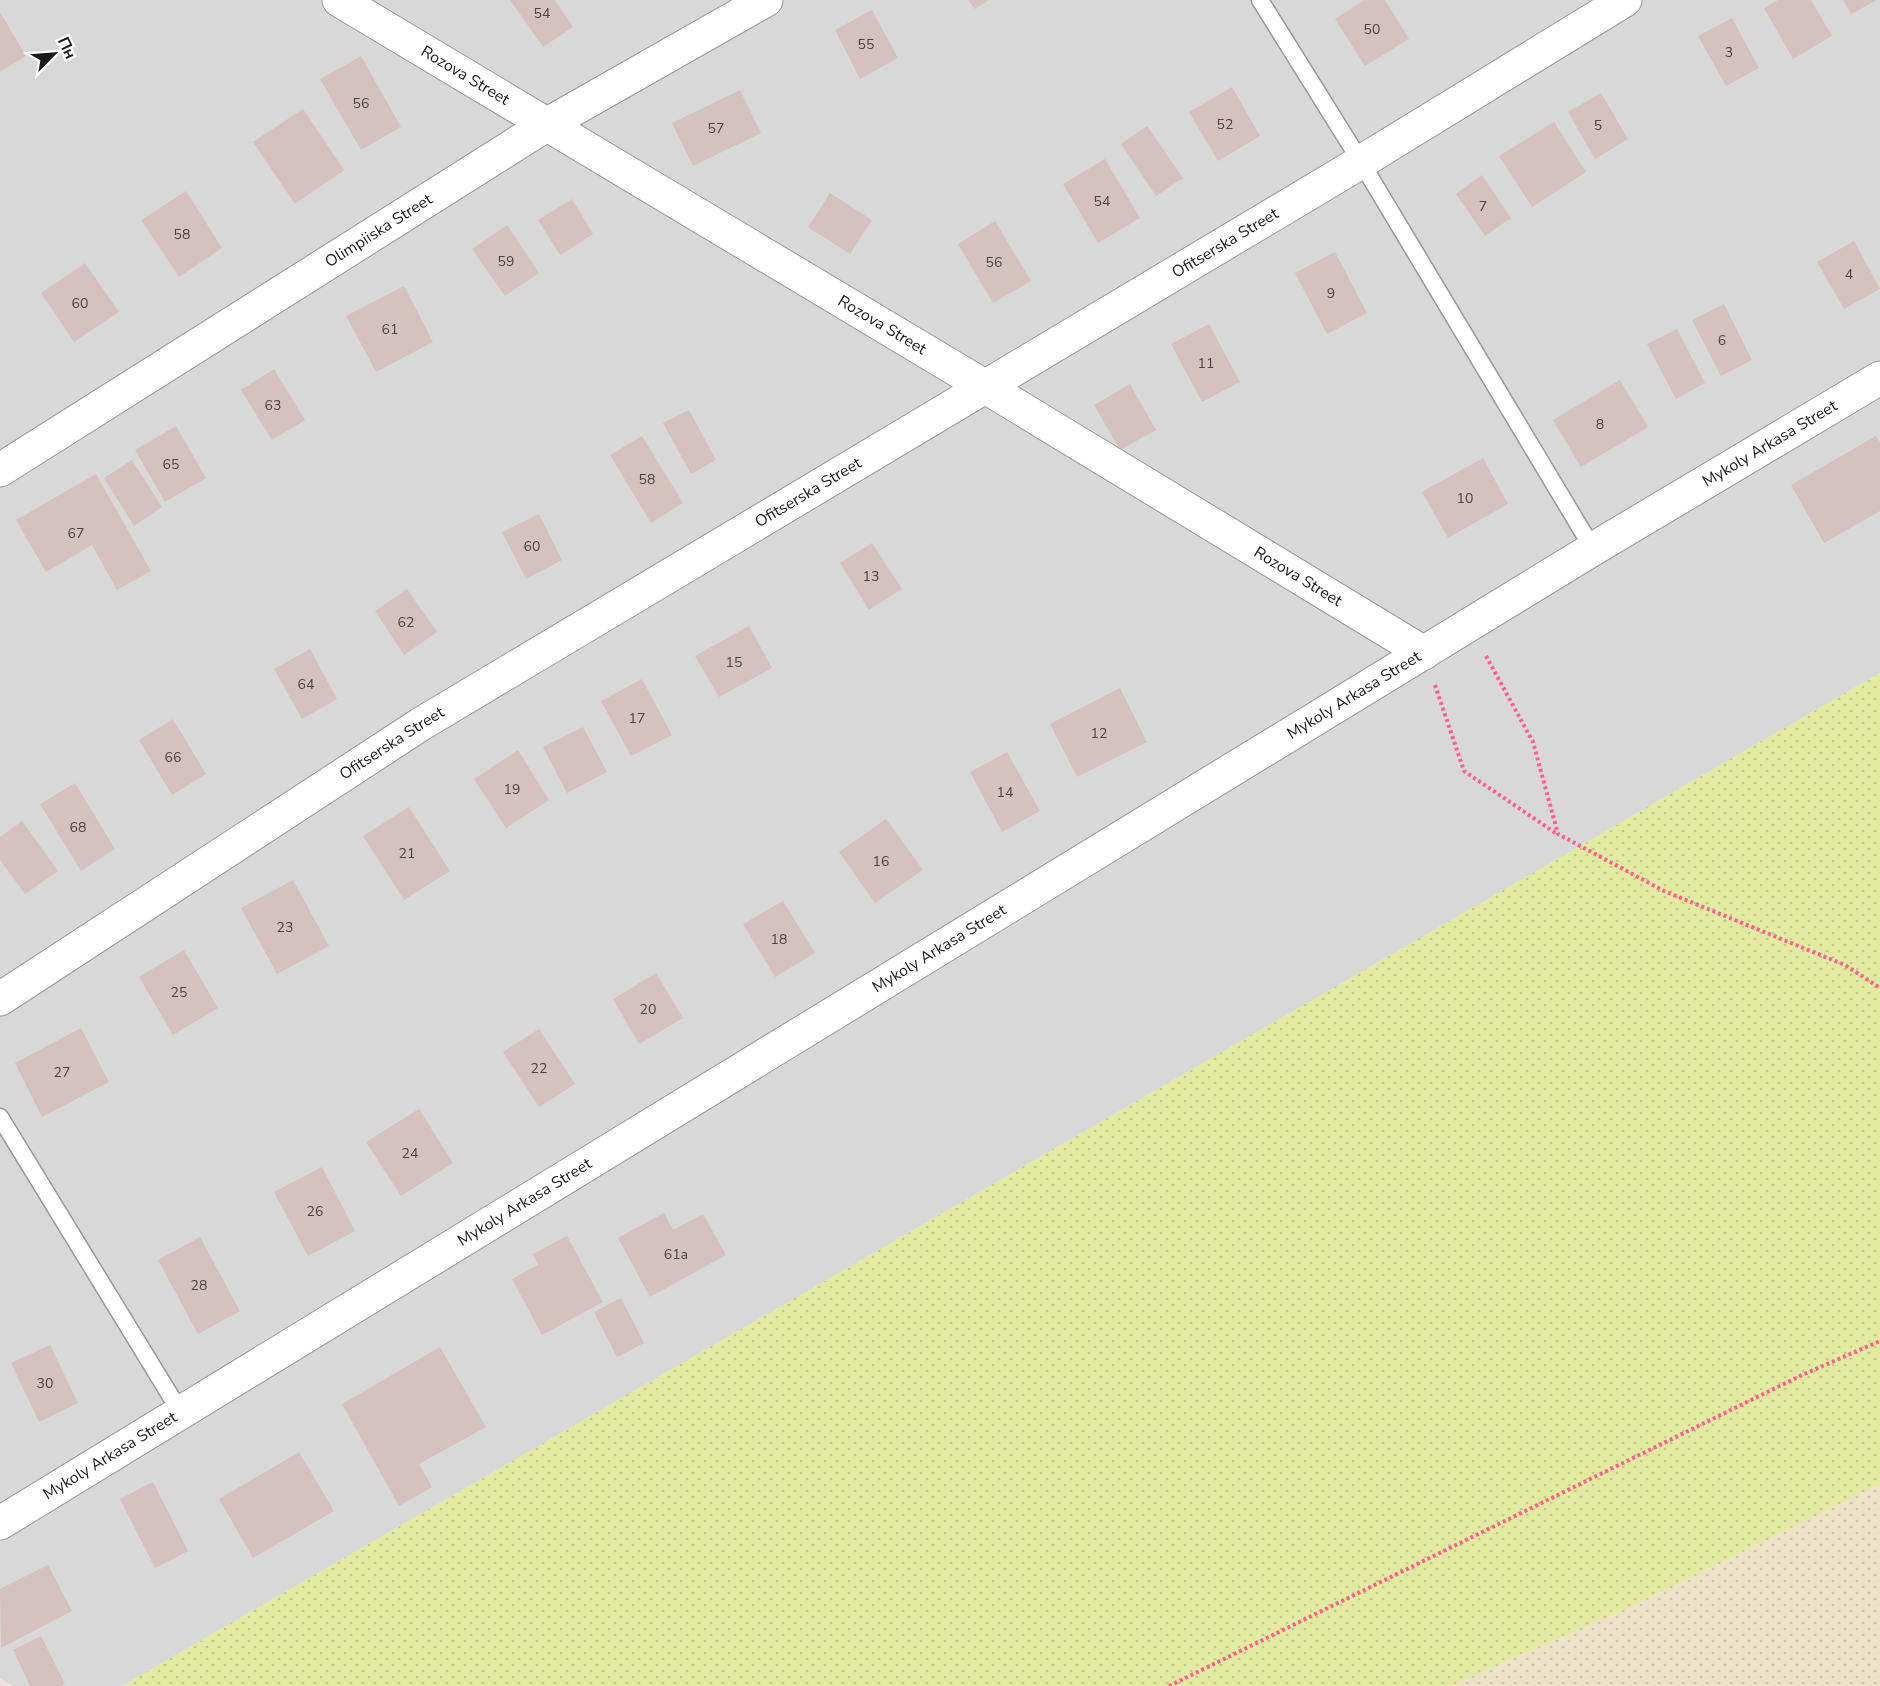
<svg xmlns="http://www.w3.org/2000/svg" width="1880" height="1686" viewBox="0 0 1880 1686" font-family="'Nunito Sans',sans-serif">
	<defs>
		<pattern id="farmland-dots" width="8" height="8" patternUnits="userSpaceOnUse" patternTransform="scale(1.5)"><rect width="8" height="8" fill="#eee2c9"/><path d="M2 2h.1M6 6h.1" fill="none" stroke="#ccc1ac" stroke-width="1.8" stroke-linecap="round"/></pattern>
		<pattern id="grass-dots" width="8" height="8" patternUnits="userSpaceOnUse" patternTransform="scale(1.5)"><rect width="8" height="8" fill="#e3eba2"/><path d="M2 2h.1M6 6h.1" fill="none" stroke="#c2c98b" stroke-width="1.8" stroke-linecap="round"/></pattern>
	</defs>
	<rect width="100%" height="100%" fill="#ede3e0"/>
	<path fill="#d9d8d8" d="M0 0H1880V673L122 1686H13L0 1678Z"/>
	<path fill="url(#farmland-dots)" d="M1880 1484V1686H1450L1626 1609Z"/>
	<path fill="url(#grass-dots)" d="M1880 673V1484L1626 1609 1450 1686H122Z"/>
	<path fill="#d4c1c0" d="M510 0H555L573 27 543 47Z
		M968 0H989L975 9Z
		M1365 0H1385L1409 39 1365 66 1335 19Z
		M1778 0H1811L1832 36 1793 59 1764 8Z
		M1843 0H1877L1851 14Z
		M872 10 898 58 860 79 835 30Z
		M0 12 26 56 0 72Z
		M1732 18 1759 68 1726 86 1698 36Z
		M361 56 401 127 361 150 320 79Z
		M1232 87 1260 136 1218 161 1189 112Z
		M740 90 761 133 693 166 672 123Z
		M1601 93 1628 139 1595 159 1568 112Z
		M303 109 344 170 295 204 253 142Z
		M1554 122 1586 172 1532 207 1499 156Z
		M1147 126 1183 178 1156 196 1121 144Z
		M1105 159 1140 218 1098 243 1063 184Z
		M1482 175 1511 218 1485 236 1456 194Z
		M186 191 222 248 179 277 141 220Z
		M830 193 872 220 850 254 808 227Z
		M572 199 593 234 560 255 538 220Z
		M995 221 1031 281 993 303 958 244Z
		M507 225 539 273 505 296 472 249Z
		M1854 241 1880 289 1844 309 1817 262Z
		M1335 252 1367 313 1327 334 1295 273Z
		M85 263 119 312 74 342 41 293Z
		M404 286 433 342 376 372 346 316Z
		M1724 304 1752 360 1721 376 1692 320Z
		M1209 324 1240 382 1202 402 1171 344Z
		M1677 329 1705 383 1676 399 1647 344Z
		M274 369 305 420 272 440 241 390Z
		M1620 380 1648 427 1581 467 1553 420Z
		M1130 384 1156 430 1120 450 1094 405Z
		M689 410 716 460 691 474 663 423Z
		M176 426 206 478 165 502 135 450Z
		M642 436 683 503 651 523 610 455Z
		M1876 436 1880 442V511L1824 543 1791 485Z
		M1483 458 1508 504 1448 538 1422 492Z
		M132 460 162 507 134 526 104 478Z
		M96 474 151 571 117 590 92 545 46 572 16 520Z
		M539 514 562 560 526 579 502 532Z
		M872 543 902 589 869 610 840 563Z
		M407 589 437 632 404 655 375 611Z
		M749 626 772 668 719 697 695 656Z
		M310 649 337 699 302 719 274 669Z
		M642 679 672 735 631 756 601 701Z
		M1120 688 1147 742 1077 777 1050 724Z
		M173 719 206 774 172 795 139 740Z
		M583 727 607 772 567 793 543 747Z
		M518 750 549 800 506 828 474 779Z
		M1007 752 1040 811 1002 832 970 772Z
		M75 783 115 849 81 871 40 804Z
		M409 807 450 871 404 900 363 836Z
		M886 819 923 870 875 903 839 852Z
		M22 821 58 871 25 894 0 860V837Z
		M293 880 329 946 277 974 241 908Z
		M783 901 815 953 775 977 743 924Z
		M184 950 218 1008 173 1035 139 977Z
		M656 973 683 1018 639 1044 613 999Z
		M81 1028 109 1082 42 1117 15 1063Z
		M539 1029 575 1084 539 1107 503 1052Z
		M419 1109 453 1163 401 1196 366 1142Z
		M322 1167 355 1231 308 1256 274 1192Z
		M664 1213 673 1230 703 1214 726 1255 650 1297 618 1238Z
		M567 1236 603 1302 542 1335 512 1279 538 1265 533 1254Z
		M200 1237 240 1311 198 1334 158 1260Z
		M621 1298 644 1343 617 1357 594 1312Z
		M50 1345 78 1403 39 1422 11 1363Z
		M440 1347 486 1427 419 1464 432 1487 399 1506 342 1404Z
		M299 1452 334 1511 253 1558 219 1499Z
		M153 1482 188 1551 155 1568 120 1499Z
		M48 1565 72 1611 1 1648 0 1589Z
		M41 1636 65 1684 62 1686H30L13 1650Z"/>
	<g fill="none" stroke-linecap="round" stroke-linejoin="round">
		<g stroke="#989898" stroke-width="19">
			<path id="service" d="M1260 0 1361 162 1593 549
				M0 1117 181 1413"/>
		</g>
		<g stroke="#989898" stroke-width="35">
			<g id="minor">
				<path id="s1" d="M339 0 984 386 1424 653"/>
				<path id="s2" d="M0 470 546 125 766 0"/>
				<path id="s3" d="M0 999 421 724 1361 162 1625 0"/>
				<path id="s4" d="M0 1523 1593 549 1880 378"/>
			</g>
		</g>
		<path stroke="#ff5f8e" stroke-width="4" stroke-dasharray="3 3" stroke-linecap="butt" d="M1486 656 1533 742 1558 834 1664 891 1845 965 1880 988
			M1435 685 1464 771 1557 834
			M1169 1686 1802 1375 1880 1341"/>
		<use href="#service" stroke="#fff" stroke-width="16"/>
		<use href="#minor" stroke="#fff" stroke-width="33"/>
	</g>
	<g text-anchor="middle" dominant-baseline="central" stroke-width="6" stroke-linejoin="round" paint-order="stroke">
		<g font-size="14" fill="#494444">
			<text x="542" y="13">54</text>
			<text x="1372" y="29">50</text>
			<text x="866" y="44">55</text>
			<text x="1729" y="52">3</text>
			<text x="361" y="103">56</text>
			<text x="1225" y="124">52</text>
			<text x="1598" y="125">5</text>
			<text x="716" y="128">57</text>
			<text x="1102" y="201">54</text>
			<text x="1483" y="206">7</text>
			<text x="182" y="234">58</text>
			<text x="506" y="261">59</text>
			<text x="994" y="262">56</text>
			<text x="1849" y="274">4</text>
			<text x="1331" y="293">9</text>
			<text x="80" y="303">60</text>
			<text x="390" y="329">61</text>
			<text x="1722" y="340">6</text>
			<text x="1206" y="363">11</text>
			<text x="273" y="405">63</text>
			<text x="1600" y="424">8</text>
			<text x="171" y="464">65</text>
			<text x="647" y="479">58</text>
			<text x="1465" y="498">10</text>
			<text x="76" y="533">67</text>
			<text x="532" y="546">60</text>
			<text x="871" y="576">13</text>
			<text x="406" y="622">62</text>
			<text x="734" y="662">15</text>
			<text x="306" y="684">64</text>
			<text x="637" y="718">17</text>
			<text x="1099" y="733">12</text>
			<text x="173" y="757">66</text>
			<text x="512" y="789">19</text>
			<text x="1005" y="792">14</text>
			<text x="78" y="827">68</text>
			<text x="407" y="853">21</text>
			<text x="881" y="861">16</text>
			<text x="285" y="927">23</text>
			<text x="779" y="939">18</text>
			<text x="179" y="992">25</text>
			<text x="648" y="1009">20</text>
			<text x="539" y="1068">22</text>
			<text x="62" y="1072">27</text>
			<text x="410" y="1153">24</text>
			<text x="315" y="1211">26</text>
			<text x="676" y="1254">61а</text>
			<text x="199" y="1285">28</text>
			<text x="45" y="1383">30</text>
		</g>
		<g font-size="16" fill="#1b1b1b" stroke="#fff">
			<text stroke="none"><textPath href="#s1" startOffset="147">Rozova Street</textPath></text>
			<text stroke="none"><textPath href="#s2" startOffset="448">Olimpiiska Street</textPath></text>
			<text stroke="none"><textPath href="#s3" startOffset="1440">Ofitserska Street</textPath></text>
			<text stroke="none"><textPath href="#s1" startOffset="633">Rozova Street</textPath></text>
			<text stroke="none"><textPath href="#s4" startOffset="2073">Mykoly Arkasa Street</textPath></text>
			<text stroke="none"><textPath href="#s3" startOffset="954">Ofitserska Street</textPath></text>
			<text stroke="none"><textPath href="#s1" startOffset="1119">Rozova Street</textPath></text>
			<text stroke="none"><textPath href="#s4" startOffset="1587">Mykoly Arkasa Street</textPath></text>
			<text stroke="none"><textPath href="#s3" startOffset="468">Ofitserska Street</textPath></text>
			<text stroke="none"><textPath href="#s4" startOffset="1101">Mykoly Arkasa Street</textPath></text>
			<text stroke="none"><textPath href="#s4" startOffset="615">Mykoly Arkasa Street</textPath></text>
			<text stroke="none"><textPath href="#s4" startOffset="129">Mykoly Arkasa Street</textPath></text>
		</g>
	</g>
	<g transform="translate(54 54) rotate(65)" stroke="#ffffff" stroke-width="4.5" paint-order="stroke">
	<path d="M0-4.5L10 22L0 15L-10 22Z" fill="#1b1b1b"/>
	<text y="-9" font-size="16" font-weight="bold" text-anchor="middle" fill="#1b1b1b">Пн</text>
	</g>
</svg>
